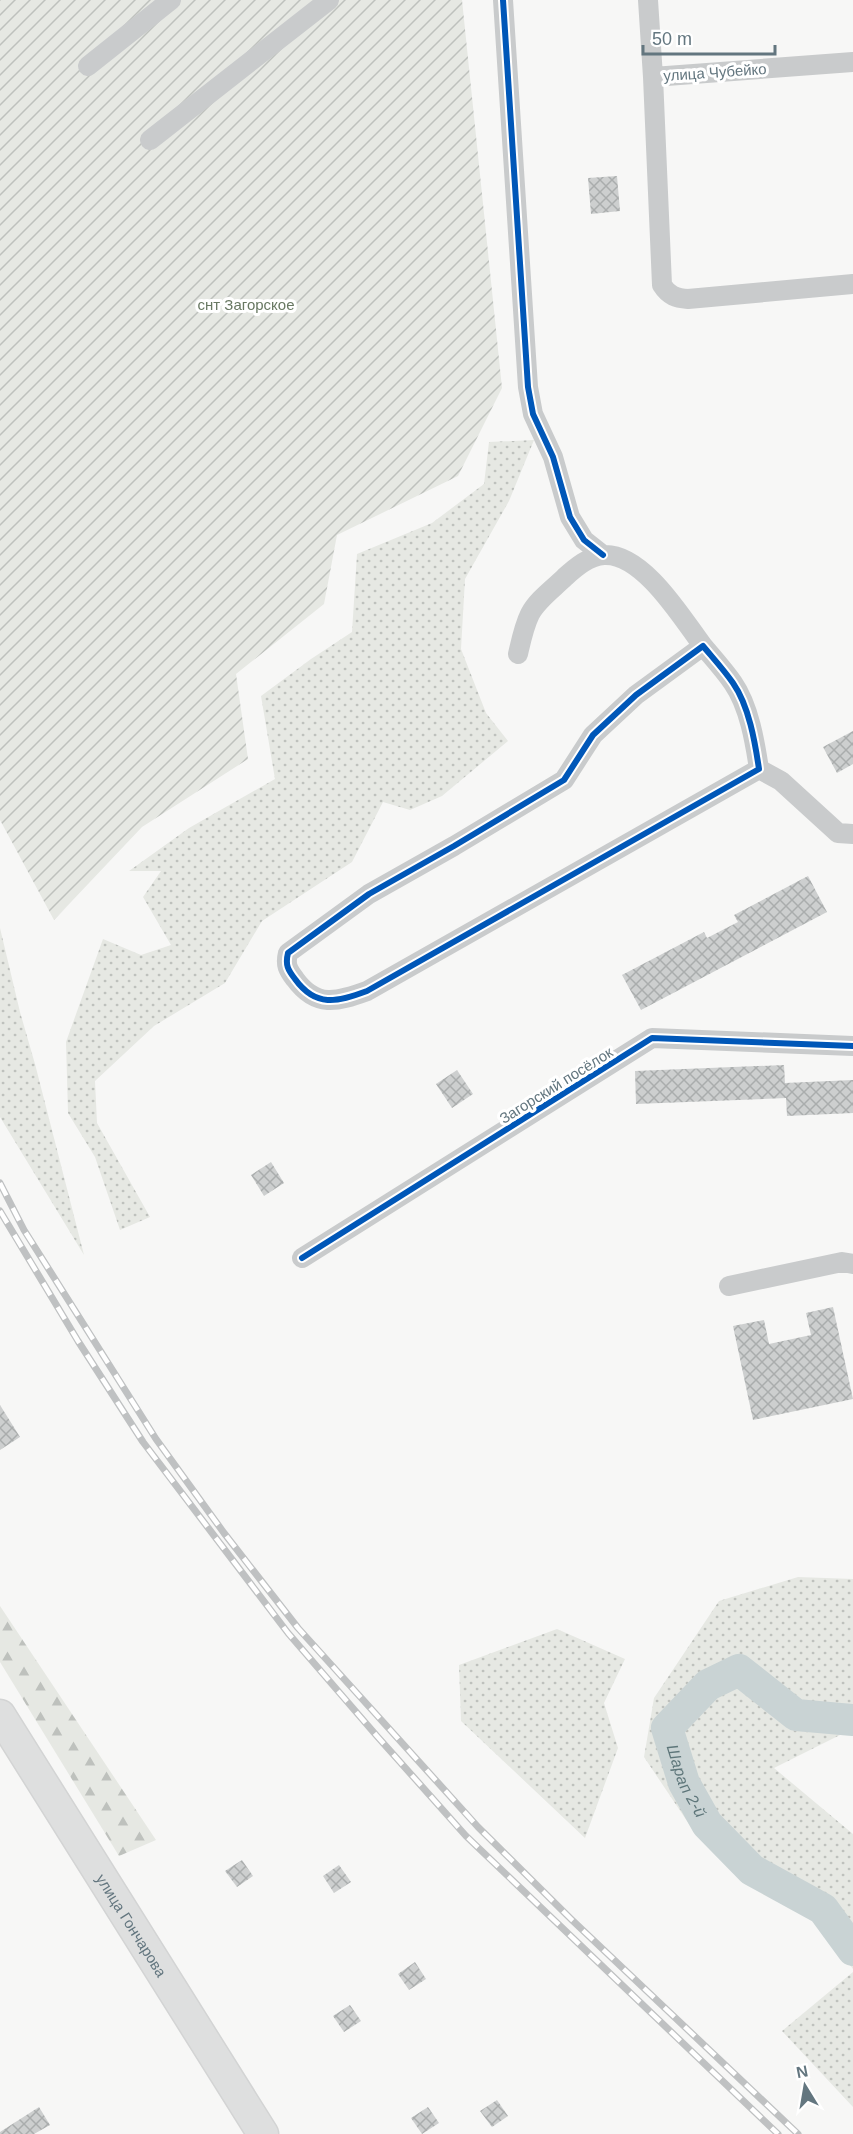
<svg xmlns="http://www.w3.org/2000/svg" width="853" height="2134" viewBox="0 0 853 2134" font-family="Helvetica,sans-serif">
	<defs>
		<pattern id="grass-dots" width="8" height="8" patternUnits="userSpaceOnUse" patternTransform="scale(1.5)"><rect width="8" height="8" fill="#e6e8e3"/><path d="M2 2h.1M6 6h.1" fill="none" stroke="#bec1bd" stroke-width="1.8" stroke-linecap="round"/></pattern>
		<pattern id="forest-firs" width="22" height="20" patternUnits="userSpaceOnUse" patternTransform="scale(1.5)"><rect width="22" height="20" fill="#e6e8e3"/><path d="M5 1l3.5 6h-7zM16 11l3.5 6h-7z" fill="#bec1bd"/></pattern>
		<pattern id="garden-furrows" width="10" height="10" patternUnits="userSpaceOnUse" patternTransform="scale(1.5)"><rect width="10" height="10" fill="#e6e8e3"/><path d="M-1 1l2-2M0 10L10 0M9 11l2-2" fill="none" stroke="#bec1bd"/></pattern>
		<pattern id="building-cross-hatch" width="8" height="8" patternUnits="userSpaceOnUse" patternTransform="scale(1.5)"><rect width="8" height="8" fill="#cdcfcf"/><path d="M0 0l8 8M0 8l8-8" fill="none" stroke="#aaadad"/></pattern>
	</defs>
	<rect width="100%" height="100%" fill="#f7f7f6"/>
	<path fill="url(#grass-dots)" d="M534 440 509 501 465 579 461 649 486 713 508 741 442 796 410 810 383 802 352 862 262 921 225 983 154 1026 95 1081 97 1123 150 1217 120 1230 95 1157 68 1113 66 1042 103 939 141 955 171 945 143 897 161 871H129L189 828 275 779 261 696 311 659 352 632 357 554 432 523 484 484 489 442Z
		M0 928 20 1012 35 1064 84 1255 0 1117Z
		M798 1577 853 1579V1733L842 1734 774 1768 853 1834V1969L797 1896 691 1827 644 1757 654 1698 719 1601Z
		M557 1629 625 1659 604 1703 618 1748 585 1838 461 1721 459 1665Z
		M853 1972V2107L782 2031Z"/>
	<path fill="url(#forest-firs)" d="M0 1606 156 1840 119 1856 0 1662Z"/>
	<path fill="url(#garden-furrows)" d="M0 0H462L502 388 458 476 337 535 324 604 236 674 248 759 142 827 54 920 0 820Z"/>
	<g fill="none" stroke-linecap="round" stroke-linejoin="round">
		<path stroke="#c9d3d4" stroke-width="32" id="s1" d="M853 1720 796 1715 739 1670 708 1685 667 1728 684 1783 707 1824 752 1870 823 1909 853 1950"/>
	</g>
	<path fill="url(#building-cross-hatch)" d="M617 176 620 211 591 214 588 178Z
		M853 731V764L837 773 823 747Z
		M808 876 827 912 641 1010 622 975 704 932 707 938 738 922 734 915Z
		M784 1065 785 1083 853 1080V1113L787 1116 786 1098 636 1104 635 1071Z
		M457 1070 473 1094 452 1108 436 1084Z
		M271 1162 284 1183 264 1196 251 1175Z
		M833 1307 853 1399 753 1420 733 1326 764 1320 769 1344 811 1335 806 1313Z
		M0 1405 20 1437 0 1450Z
		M242 1860 253 1876 237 1887 225 1871Z
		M339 1865 351 1882 334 1893 323 1876Z
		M415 1962 426 1979 409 1990 398 1974Z
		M350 2005 361 2021 344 2032 333 2016Z
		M497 2100 508 2116 492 2127 480 2111Z
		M39 2107 50 2125 34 2134H0V2132Z
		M428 2107 439 2123 422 2134 411 2118Z"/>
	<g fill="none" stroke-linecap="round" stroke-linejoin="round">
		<g stroke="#d3d4d4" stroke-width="33">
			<g id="primary">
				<path id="s2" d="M0 1715 263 2134"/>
			</g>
		</g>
		<path stroke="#c9cbcc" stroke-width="20" d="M503 0 528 387 533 414 553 457 570 517 584 540 603 555
			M648 0 653 77 853 62
			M88 66 171 0
			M653 77 662 285C669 296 676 298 688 299L853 284
			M150 140 329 0
			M703 646C713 658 724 670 733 683 749 706 755 742 759 769L367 991C337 1002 316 1008 295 979 288 970 285 965 288 953L369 894 454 846 564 780 593 735 636 695Z
			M518 654C521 641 524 626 530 614 537 600 554 588 565 577 576 567 589 556 604 555 643 553 682 618 703 646
			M759 769 781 781 838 833 853 834
			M302 1258 652 1038 853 1046
			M729 1286 842 1262 853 1264"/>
		<use href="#primary" stroke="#dedfdf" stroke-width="30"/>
		<g stroke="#bfc1c2" stroke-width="7">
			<path id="rail" d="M0 1183 24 1230 156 1439 224 1533 298 1628 478 1827 572 1920 798 2134
				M0 1211 78 1341 143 1442 288 1633 376 1735 466 1836 778 2134"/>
		</g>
		<use href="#rail" stroke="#fff" stroke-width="4.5" stroke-dasharray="14" stroke-linecap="butt"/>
		<g stroke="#fff" stroke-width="10">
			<path id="cycleway" d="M503 0 528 387 533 414 553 457 570 517 584 540 603 555
				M703 646C713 658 724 670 733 683 749 706 755 742 759 769L367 991C337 1002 316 1008 295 979 288 970 285 965 288 953L369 894 454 846 564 780 593 735 636 695Z
				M302 1258 652 1038 853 1046"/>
		</g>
		<use href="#cycleway" stroke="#0057b8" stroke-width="6"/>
	</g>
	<g text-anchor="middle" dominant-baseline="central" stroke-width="6" stroke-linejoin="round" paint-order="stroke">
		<g font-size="15" fill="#63767f" stroke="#fff">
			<text transform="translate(715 72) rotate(-4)">улица Чубейко</text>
			<text transform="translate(556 1085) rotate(-32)">Загорский посёлок</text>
			<text stroke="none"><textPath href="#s2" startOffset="248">улица Гончарова</textPath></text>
		</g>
		<g font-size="15" fill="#687862" stroke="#fff">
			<text x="246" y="304">снт Загорское</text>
		</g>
		<g font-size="16" font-style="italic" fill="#5e767a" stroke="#fff">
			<text stroke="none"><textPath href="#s1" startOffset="280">Шарап 2-й</textPath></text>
		</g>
	</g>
	<g transform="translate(805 2086) rotate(349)" stroke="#ffffff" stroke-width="4.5" paint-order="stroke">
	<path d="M0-4.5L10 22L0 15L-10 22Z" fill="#63767f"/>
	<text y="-9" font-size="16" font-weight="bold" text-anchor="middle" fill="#63767f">N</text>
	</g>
	<path d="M643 45v9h132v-9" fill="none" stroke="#63767f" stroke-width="3"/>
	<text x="652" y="45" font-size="18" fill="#63767f" stroke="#ffffff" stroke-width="4.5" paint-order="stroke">50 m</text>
</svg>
